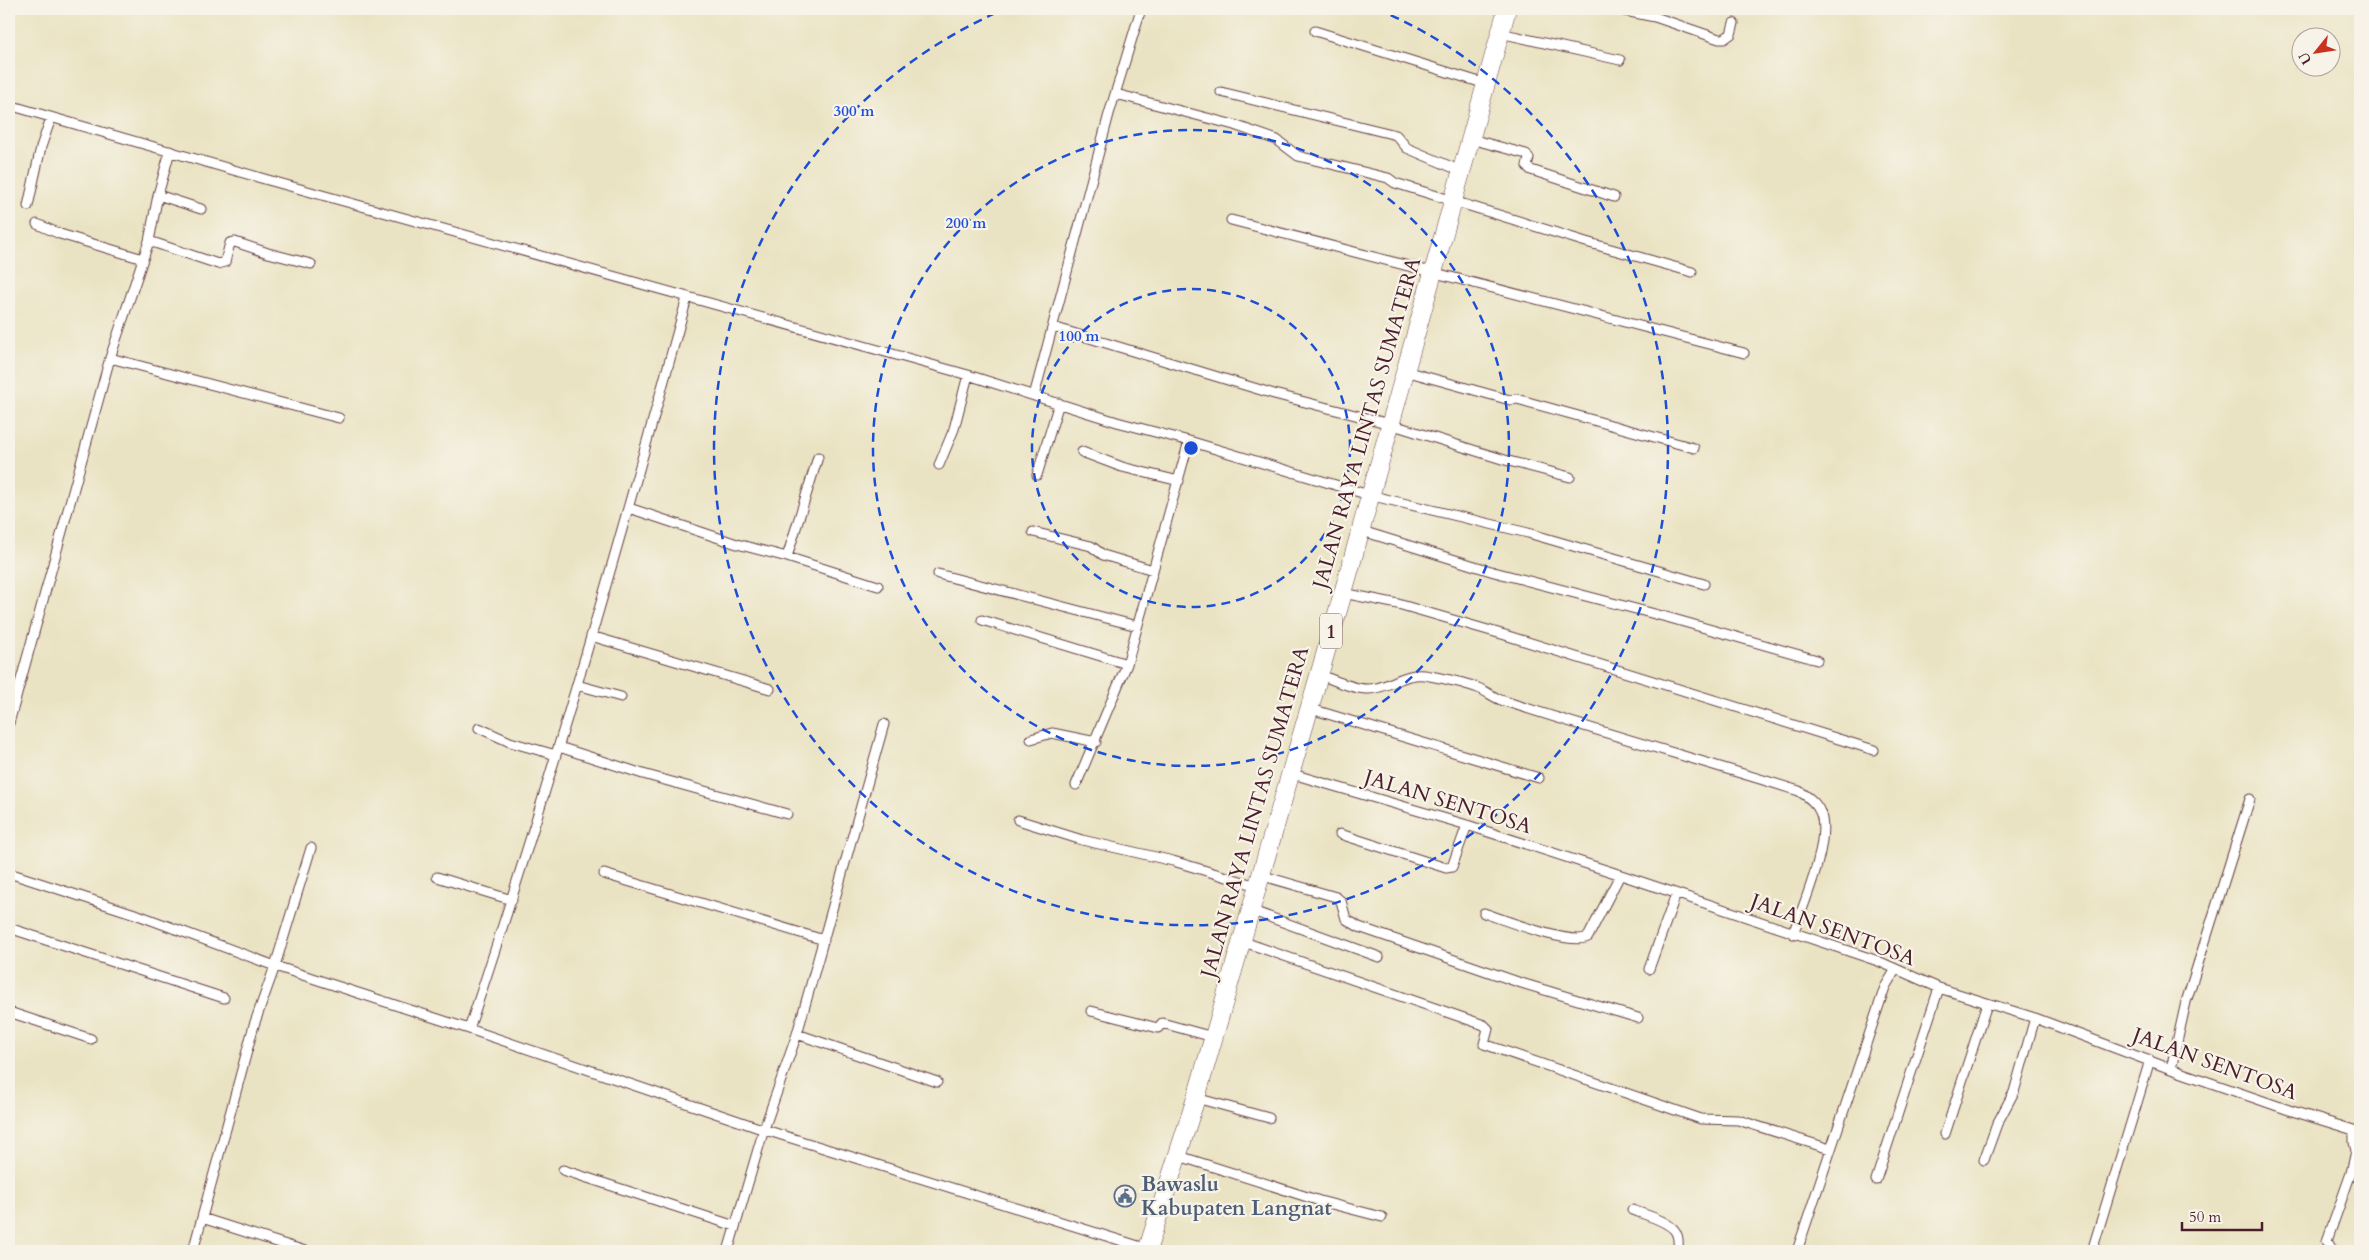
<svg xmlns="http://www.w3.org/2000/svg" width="2369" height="1260" viewBox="0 0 2369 1260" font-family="Cardo,serif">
	<rect width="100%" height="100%" fill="#f7f3e8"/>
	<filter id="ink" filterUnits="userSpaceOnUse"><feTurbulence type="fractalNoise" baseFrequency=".02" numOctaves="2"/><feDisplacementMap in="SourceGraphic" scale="10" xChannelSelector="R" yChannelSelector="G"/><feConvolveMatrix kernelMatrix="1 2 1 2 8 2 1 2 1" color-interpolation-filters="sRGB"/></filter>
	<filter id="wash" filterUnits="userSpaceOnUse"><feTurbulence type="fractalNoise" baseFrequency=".0096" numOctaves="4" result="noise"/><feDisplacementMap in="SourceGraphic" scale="20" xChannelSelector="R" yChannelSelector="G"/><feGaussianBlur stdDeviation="1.12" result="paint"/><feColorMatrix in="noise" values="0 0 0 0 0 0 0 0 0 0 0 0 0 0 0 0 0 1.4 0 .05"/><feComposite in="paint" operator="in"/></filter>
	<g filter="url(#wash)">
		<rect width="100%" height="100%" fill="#eae3c3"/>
	</g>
	<g filter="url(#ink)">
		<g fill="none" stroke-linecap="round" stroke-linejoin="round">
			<g stroke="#623c42" stroke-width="11">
				<path id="street" d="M1615 9 1655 17 1719 39H1724L1731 34 1734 23
					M1315 31 1486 84
					M1500 33 1620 60
					M1221 92 1396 135 1407 148 1461 171
					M1116 94 1234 125 1277 140 1298 156 1388 178 1395 183 1586 242 1692 272
					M9 105 268 180 968 375 1117 422 1189 441 1369 495 1528 533 1704 584
					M1471 139 1526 154 1529 158 1527 166 1531 170 1614 197
					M158 195 201 209
					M28 206 41 147 51 118
					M1231 220 1744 353
					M37 224 60 234 143 259
					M149 241 218 264 225 262 230 243 235 242 268 253 311 264
					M1053 327 1274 394 1390 424 1505 460 1570 477
					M110 358 339 418
					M1405 371 1510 400 1517 399 1694 448
					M1034 396 1109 114 1141 9
					M1082 452 1122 467 1179 481
					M939 465 954 429 968 375
					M1037 475 1059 403
					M629 508 737 544 787 557 818 457
					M1359 530 1494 572 1670 618 1817 660
					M1033 532 1091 546 1103 555 1153 570
					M787 557 878 586
					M938 574 1137 626
					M1343 593 1398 604 1505 635 1874 750
					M982 620 1127 664
					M591 636 770 689
					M1318 674C1331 679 1355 690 1369 689 1392 688 1404 670 1430 676 1445 679 1463 682 1478 688 1486 691 1493 697 1501 700 1600 732 1699 760 1799 791 1807 796 1816 802 1820 812 1832 839 1803 906 1793 934
					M577 685 621 697
					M1308 708 1539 778
					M9 723 110 358 149 241 158 195 170 151
					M479 728 510 742 556 755
					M1031 739 1052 733 1096 742
					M559 747 643 774 787 814
					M1289 773 1467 825 1624 876 1878 961 1939 988 2035 1018 2171 1069 2289 1110 2360 1132
					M1076 785 1127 664 1189 441
					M1018 820 1082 840 1173 861 1257 886
					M1340 834 1446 868 1452 867 1467 825
					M9 873 138 915 275 966 469 1029 759 1128 1148 1249
					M604 874 824 940
					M1260 875 1336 897 1341 901 1346 919 1359 927 1518 982 1638 1018
					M437 877 512 900
					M1250 910 1379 957
					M1484 913C1505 920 1571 946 1588 937L1620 875
					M9 928 224 998
					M1241 941 1484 1025 1488 1029 1484 1044 1701 1119 1738 1120 1830 1149
					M1649 969 1676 894
					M1091 1011 1158 1028 1162 1023 1213 1037
					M9 1012 91 1039
					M469 1029C550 787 619 543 687 298
					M797 1034 937 1082
					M2171 1069 2186 1002 2250 799
					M1196 1098 1269 1118
					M1945 1134 1987 1004
					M1179 1156 1320 1201 1382 1217
					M1984 1160 1997 1124 2014 1092 2035 1018
					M563 1170 735 1226
					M1876 1180 1939 988
					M1632 1210C1643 1214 1674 1222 1677 1235 1679 1240 1678 1246 1678 1251
					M202 1218 305 1251
					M193 1251 254 1025 275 966 311 848
					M728 1251 764 1129 797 1034 884 724
					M1797 1251 1885 987 1896 969
					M2092 1251 2150 1060
					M2333 1251 2327 1241 2351 1173 2356 1151 2354 1142V1131"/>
			</g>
			<g stroke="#623c42" stroke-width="19">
				<path id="highway" d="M1147 1251 1196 1098 1343 593 1507 9"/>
			</g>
			<use href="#street" stroke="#fff" stroke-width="9"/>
			<use href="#highway" stroke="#fff" stroke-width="18"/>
		</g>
	</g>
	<g fill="none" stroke="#1d4ed8" stroke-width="2.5" stroke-dasharray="9 6">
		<circle cx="1191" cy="448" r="159"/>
		<circle cx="1191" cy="448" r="318"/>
		<path d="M1377 9A477 477 0 1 1 1005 9"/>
	</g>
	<defs>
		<g id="civic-ring" transform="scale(1.125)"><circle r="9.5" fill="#f7f3e8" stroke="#5c6f8a" stroke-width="1.5"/><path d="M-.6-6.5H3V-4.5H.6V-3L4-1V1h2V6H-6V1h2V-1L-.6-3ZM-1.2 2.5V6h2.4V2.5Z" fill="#5c6f8a"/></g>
	</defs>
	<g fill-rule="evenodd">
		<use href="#civic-ring" x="1125" y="1196"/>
	</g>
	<g text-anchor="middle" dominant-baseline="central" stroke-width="4.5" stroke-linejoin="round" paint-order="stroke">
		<rect fill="#f7f3e8" stroke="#7e5f64" stroke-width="1" x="1320" y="613.5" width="22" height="35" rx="4"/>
		<g font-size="20" font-weight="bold" fill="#4a1f2b">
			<text x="1331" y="631">1</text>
		</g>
		<g font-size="21" fill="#4a1f2b" stroke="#f7f3e8">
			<text transform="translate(1367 423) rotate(-74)">JALAN RAYA LINTAS SUMATERA</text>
			<text transform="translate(1448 802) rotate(17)">JALAN SENTOSA</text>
			<text transform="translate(1255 812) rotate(-74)">JALAN RAYA LINTAS SUMATERA</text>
			<text transform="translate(1833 930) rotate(20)">JALAN SENTOSA</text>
			<text transform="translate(2215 1064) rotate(20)">JALAN SENTOSA</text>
		</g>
		<g font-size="21" font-weight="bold" fill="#4e5e75" stroke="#f7f3e8" text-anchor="start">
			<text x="1141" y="1184">Bawaslu<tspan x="1141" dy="24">Kabupaten Langnat</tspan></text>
		</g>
	</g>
	<circle cx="1191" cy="448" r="8" fill="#1d4ed8" stroke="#f7f3e8" stroke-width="2.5"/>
	<g font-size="15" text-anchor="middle" font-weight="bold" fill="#1d4ed8" stroke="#f7f3e8" stroke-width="4.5" stroke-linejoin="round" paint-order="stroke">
		<text x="854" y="116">300 m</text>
		<text x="966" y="228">200 m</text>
		<text x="1079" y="341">100 m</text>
	</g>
	<rect width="2369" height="1260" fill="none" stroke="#f7f3e8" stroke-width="30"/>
	<g transform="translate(2316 52) rotate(240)"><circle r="24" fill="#f7f3e8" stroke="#b29e9c"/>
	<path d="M0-4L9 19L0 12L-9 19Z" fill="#c8321e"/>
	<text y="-8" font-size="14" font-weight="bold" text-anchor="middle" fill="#4a1f2b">U</text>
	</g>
	<path d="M2182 1222v8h80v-8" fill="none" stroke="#4a1f2b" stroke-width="2.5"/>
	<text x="2189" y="1222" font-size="15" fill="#4a1f2b" stroke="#f7f3e8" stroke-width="4" paint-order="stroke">50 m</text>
</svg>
